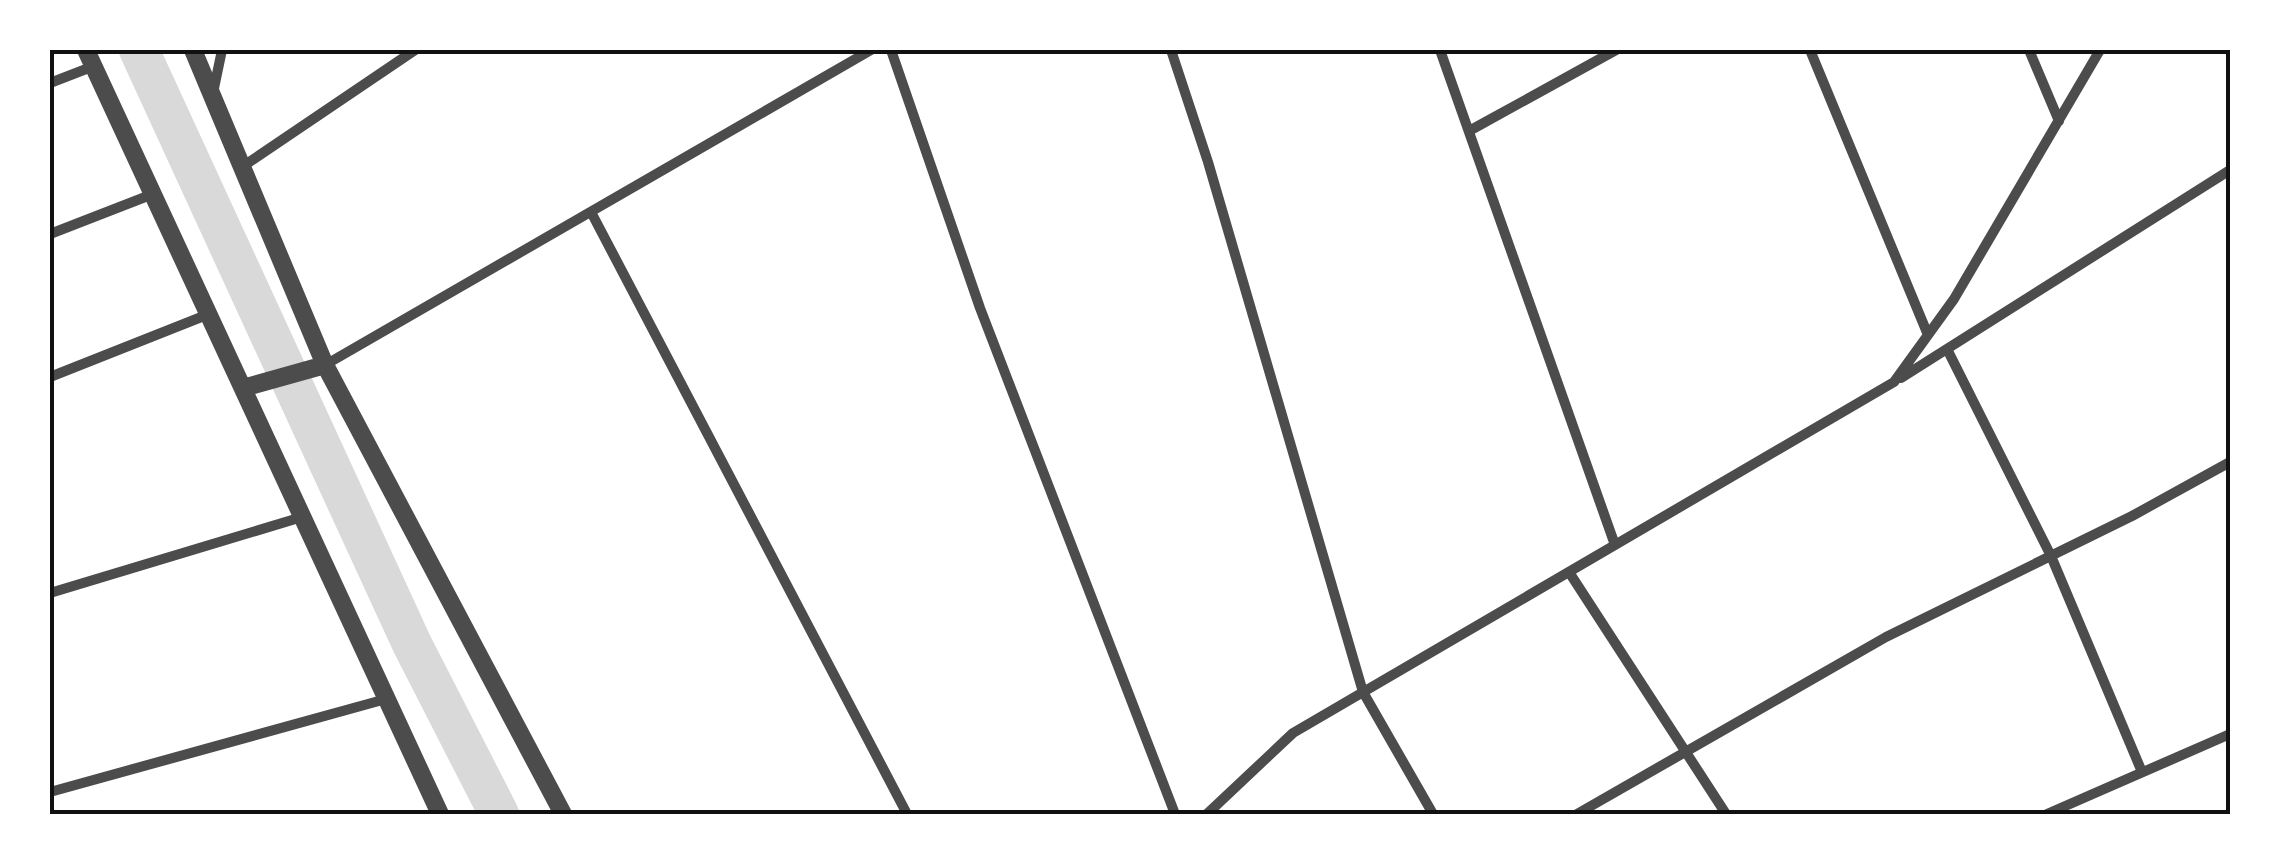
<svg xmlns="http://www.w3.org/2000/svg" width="2280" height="864" viewBox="0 0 2280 864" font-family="Lato,sans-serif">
	<rect width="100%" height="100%" fill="#fff"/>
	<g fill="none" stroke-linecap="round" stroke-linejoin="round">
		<path stroke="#d9d9d9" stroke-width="40" d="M139 50 412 644 499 814"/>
		<path stroke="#4c4c4c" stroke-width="10" d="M891 50 980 308 1175 814
			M1171 50 1208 162 1363 692 1433 814
			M1440 50 1615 545
			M1810 50 1928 335
			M2029 50 2059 121
			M50 83 94 66
			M213 93 222 50
			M1469 131 1616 50
			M242 167 415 50
			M591 212 907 814
			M50 234 153 194
			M1947 349 2051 556 2142 772
			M325 365 871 50
			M50 377 209 314
			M1901 378 2230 170
			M1569 572 1726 814
			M50 593 302 517
			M50 792 386 699
			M1207 814 1293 733 1894 382 1954 299 2100 50
			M1577 814 1886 637 2132 516 2230 462
			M2047 814 2230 734"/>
		<path stroke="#4c4c4c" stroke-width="18" d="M86 50 440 814
			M193 50 325 365 563 814
			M243 388 325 365"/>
	</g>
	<rect width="2280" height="864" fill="none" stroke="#ffffff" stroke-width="105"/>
	<rect x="52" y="52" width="2176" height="760" fill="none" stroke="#111" stroke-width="4"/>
</svg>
